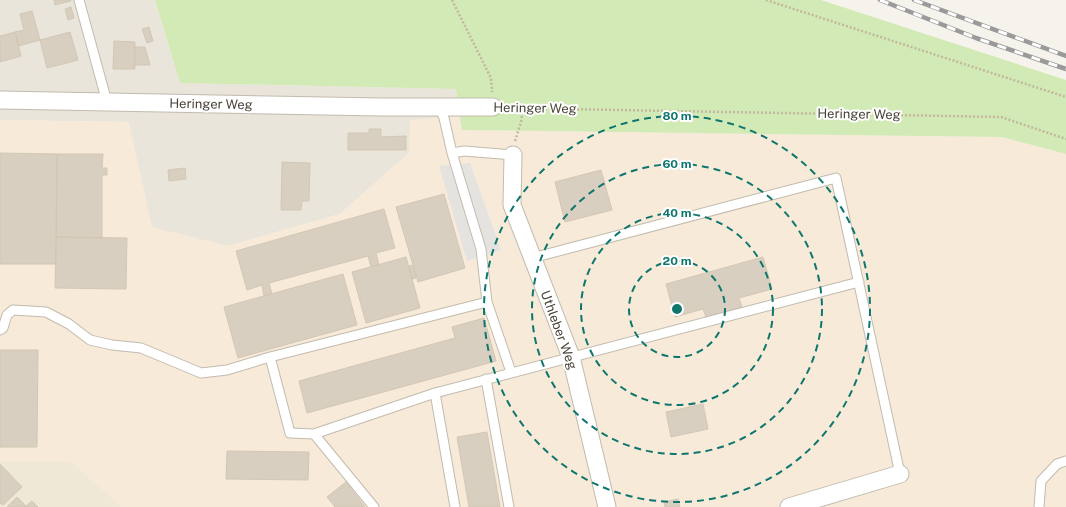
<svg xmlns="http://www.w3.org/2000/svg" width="1066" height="507" viewBox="0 0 1066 507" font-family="'Public Sans',sans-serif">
	<rect width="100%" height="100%" fill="#f6f3ec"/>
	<path fill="#eae5da" d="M0 0H155L180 83 456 89 462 130 409 153 340 214 228 246 152 228 128 122 0 120Z"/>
	<path fill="#f7ead8" d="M459 116 462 130 1002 137 1066 154V507H0V120L129 122 152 227 228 246 340 214 409 153 410 120Z"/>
	<path fill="#efe8d6" d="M0 461 71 462 121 507H0Z"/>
	<path fill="#d2eab5" d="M155 0H821L1066 80V154L1002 137 462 130 456 89 180 83Z"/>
	<path fill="#e5e3e0" d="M470 163 501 250 467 261 439 166Z"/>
	<path fill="#d8cfc1" stroke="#d3c7b4" d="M54 0H70L71 1 55 5Z
		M71 7 74 18 68 20 65 9Z
		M32 11 40 40 19 46 15 32 24 30 20 14Z
		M149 27 153 41 147 43 142 29Z
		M15 32 21 56 0 62V36Z
		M70 32 78 60 47 68 40 40Z
		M114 41 135 42V69H113Z
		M135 47H145L150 65H135Z
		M369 129H381V137L406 136V150H348V133H369Z
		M0 153 57 154 56 264H0Z
		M57 154H103L102 168H107V175H102V238L56 237Z
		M282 162 310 163 309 201H302L301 210H281Z
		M185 168 186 179 169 181 168 170Z
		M601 170 612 210 565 222 555 182Z
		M444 194 465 268 418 282 396 207Z
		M384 209 395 248 376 253 379 265 371 267 368 256 269 283 272 294 264 296 262 285 247 290 236 251Z
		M56 237 127 238 126 289 55 288Z
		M406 257 420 308 366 323 352 272Z
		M763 257 772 289 739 298 742 307 706 317 703 309 675 317 666 284Z
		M413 265 416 278 412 279 409 266Z
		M343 274 357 325 238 358 224 307Z
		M484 318 496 361 307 413 299 381 455 338 452 327Z
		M0 350H38L37 447H0Z
		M703 404 708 429 671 437 666 412Z
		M487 432 500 507H469L457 437Z
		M227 451 309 452 308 480 226 479Z
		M0 464 22 487 3 505 0 503Z
		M346 482 365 507H335L327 497Z
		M17 497 26 506 32 501 38 507H7Z
		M678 499 680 507H665L664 502Z"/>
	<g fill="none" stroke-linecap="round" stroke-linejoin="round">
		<g stroke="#c2bbae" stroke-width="11">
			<path id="service" d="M79 0 107 102
				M439 107 444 118 452 153 481 249 487 302 511 372
				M452 153 464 151 513 155
				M532 258 836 178 900 474
				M0 330 3 328 7 315 13 310 46 312 69 324 90 340 112 345 141 348 201 373 227 370 270 357
				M486 379 509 507
				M435 393 455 507
				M314 434 290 433 270 357 487 302
				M374 507 314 434 435 393 859 282
				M1039 507 1041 481 1057 464 1066 461"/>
		</g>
		<g stroke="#c2bbae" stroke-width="19">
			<path id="minor" d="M0 100 381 107H493
				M513 155 512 205 571 357 607 507
				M789 507 900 474"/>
		</g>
		<path stroke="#c4b79f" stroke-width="2.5" stroke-dasharray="2 2" stroke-linecap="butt" d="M452 0 491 78 492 92
			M766 0 1066 97
			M509 108 1001 117 1066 139
			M515 141 521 122 523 108"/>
		<use href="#service" stroke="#fff" stroke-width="9"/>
		<use href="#minor" stroke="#fff" stroke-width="17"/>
		<g stroke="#9a9a9a" stroke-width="4.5">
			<path id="rail" d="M880 0 976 38 1066 69
				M914 0 1066 56"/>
		</g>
		<use href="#rail" stroke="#fff" stroke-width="3" stroke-dasharray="9" stroke-linecap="butt"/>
	</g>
	<g fill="none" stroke="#0f766e" stroke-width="2" stroke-dasharray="7 5">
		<circle cx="677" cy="309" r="48"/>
		<circle cx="677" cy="309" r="96"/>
		<circle cx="677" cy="309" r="145"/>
		<circle cx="677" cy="309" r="193"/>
	</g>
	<g text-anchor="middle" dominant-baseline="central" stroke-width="4" stroke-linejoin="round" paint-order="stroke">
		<g font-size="13" fill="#4b4439" stroke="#fff">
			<text transform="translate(211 104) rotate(1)">Heringer Weg</text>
			<text transform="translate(535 108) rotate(1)">Heringer Weg</text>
			<text transform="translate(859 114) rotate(1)">Heringer Weg</text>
			<text transform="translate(559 330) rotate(70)">Uthleber Weg</text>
		</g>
	</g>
	<circle cx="677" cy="309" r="6" fill="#0f766e" stroke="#fff" stroke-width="2"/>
	<g font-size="12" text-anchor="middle" font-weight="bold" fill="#0f766e" stroke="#fff" stroke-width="4" stroke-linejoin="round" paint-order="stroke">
		<text x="677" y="120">80 m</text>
		<text x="677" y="168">60 m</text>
		<text x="677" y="217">40 m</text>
		<text x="677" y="265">20 m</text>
	</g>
</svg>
